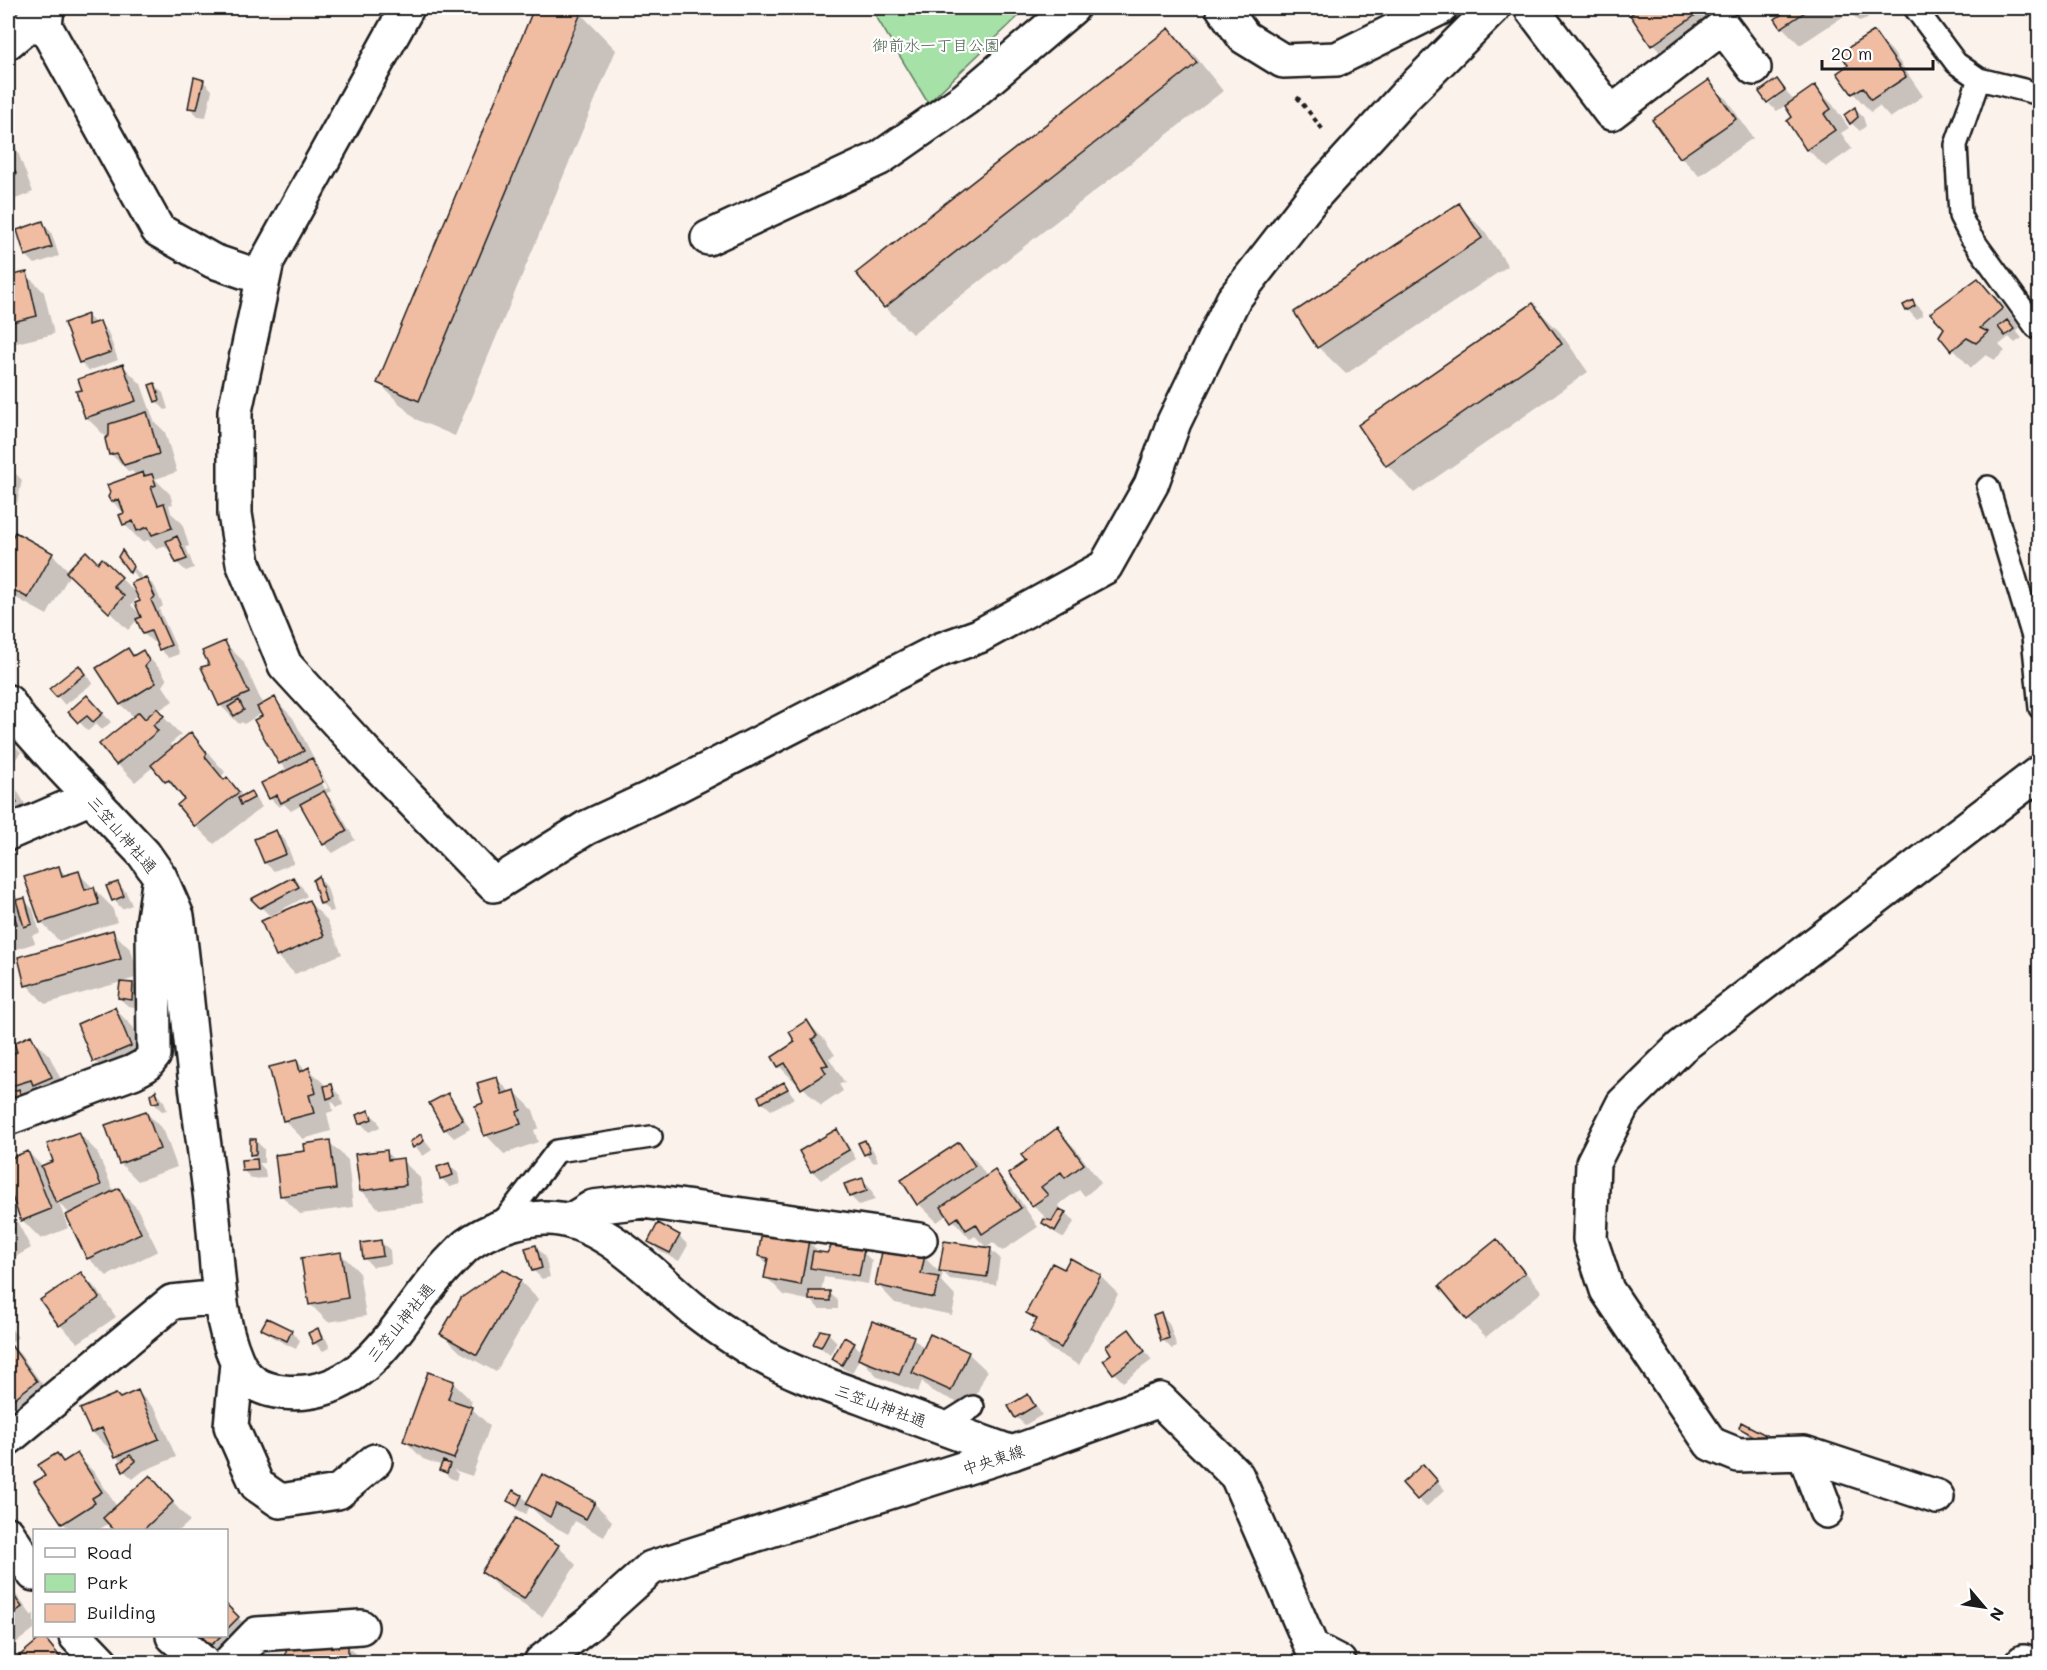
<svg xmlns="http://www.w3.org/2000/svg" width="2047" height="1670" viewBox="0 0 2047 1670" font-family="Mali,'Klee One',sans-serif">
	<rect width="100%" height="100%" fill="#fcf2ec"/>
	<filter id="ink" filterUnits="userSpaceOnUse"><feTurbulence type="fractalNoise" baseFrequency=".0167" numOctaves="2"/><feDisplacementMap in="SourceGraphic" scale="12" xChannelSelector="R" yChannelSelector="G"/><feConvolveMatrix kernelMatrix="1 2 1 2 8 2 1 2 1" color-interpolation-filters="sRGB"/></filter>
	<g filter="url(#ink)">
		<path fill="#a6e1a7" stroke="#617e62" stroke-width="1.5" d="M871 8H1027L928 103Z"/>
		<path fill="#0003" fill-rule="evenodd" d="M536 8H566L581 14 616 50 455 436 415 419 379 383Z
			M1643 8H1729L1736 17 1671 63 1653 45 1632 16Z
			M1793 8H1864L1868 18 1859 21 1850 12 1800 45 1782 27Z
			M1169 30 1196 57 1223 91 912 334 885 307Z
			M1874 33 1892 51 1923 96 1890 118 1879 106 1871 112 1853 93 1850 66Z
			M203 81 212 90 206 117 198 116 189 107Z
			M1777 81 1794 101 1815 87 1833 105 1849 128 1841 133 1852 149 1826 167 1807 149 1794 118 1786 105 1777 111 1769 104 1781 94Z
			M1709 82 1727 100 1753 138 1699 176 1681 157 1654 120Z
			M1855 109 1863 117 1866 126 1860 131 1851 123Z
			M8 126 33 192 8 202Z
			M1459 205 1486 233 1508 266 1346 374 1318 347Z
			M42 223 51 232 59 256 35 264 26 255Z
			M26 274 44 292 54 334 8 345V278Z
			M1978 280 1997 298 2020 327 2016 331 2022 338 2015 343 2009 337 1999 345 2005 351 1995 360 1986 355 1971 368 1941 336Z
			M1913 301 1922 310 1923 315 1916 319 1908 310Z
			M1533 305 1560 332 1588 372 1414 493 1387 465 1360 426Z
			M88 316 96 324 100 323 108 332 118 360 89 371 80 362Z
			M123 366 141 384 154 421 165 432 177 472 155 479 170 494 173 504 169 505 171 513 182 523 189 546 186 547 194 568 186 571 177 563 172 552 164 546 156 549 148 540 142 542 124 524 125 514 112 501 137 476 132 471 129 472 111 454 113 433 105 436 87 418 78 392Z
			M154 385 163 393 168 409 165 410 156 401Z
			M8 441 15 449 8 464Z
			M8 470 13 471 22 480 17 504 8 502Z
			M15 534 52 554 69 571 98 565 102 560 138 595 146 578 155 587 163 606 159 609 179 654 169 658 160 649 157 641 153 642 144 634 138 619 128 630 70 574 47 615 18 599 8 589V566L10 562 8 560V548ZM139 596 142 602V616L131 605Z
			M123 553 141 576 139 580 120 557Z
			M224 642 243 661 263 705 275 699 293 718 331 791 325 794 333 801 355 840 333 853 324 844 302 805 291 811 284 804 279 807 270 798 288 772 280 763 264 717 262 713 244 724 242 722 239 724 221 706 203 668 211 666ZM316 771H320L328 788 325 789Z
			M127 650 135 657 143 652 161 670 167 680 163 686 173 701 158 711 181 735 170 744 173 748 191 734 225 772 222 776 226 780 244 797 251 793 262 807 214 844 196 826 185 800 154 766 135 782 117 764 134 717 121 705 98 669Z
			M79 667 93 683 65 705 57 696Z
			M96 706 111 722 102 730 96 724 88 731 70 712Z
			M8 730 19 741 16 747 21 752 10 767 8 766Z
			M8 779 15 787 35 821 8 837Z
			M276 831 285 840 294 863 274 871 265 863 256 839Z
			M58 868 67 876 78 873 112 907 117 922 59 941 41 922Z
			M293 878 302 887 307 896 270 916 253 899Z
			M319 878 327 887 334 911 330 912 321 903Z
			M118 883 126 892 132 905 122 909 114 900Z
			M8 886 20 901 24 900 33 909 40 933 32 935 35 943 8 952Z
			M309 902 327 920 342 954 295 974 277 956Z
			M113 932 131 950 139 977 45 1004 27 985Z
			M133 984 141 993 140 1008 128 1006 119 998Z
			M115 1009 133 1027 148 1064 113 1079 94 1061Z
			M807 1022 825 1040 835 1055 829 1058 845 1083 839 1084 843 1091 821 1106 799 1083 797 1084 779 1066 797 1042Z
			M30 1037 49 1055 69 1096 8 1111V1057L19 1053Z
			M297 1061 306 1071 309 1069 327 1087 331 1086 340 1095 343 1105 337 1107 331 1100 333 1111 327 1113 331 1131 303 1139 284 1120Z
			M496 1078 511 1093 515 1092 533 1110 539 1128 534 1130 538 1142 504 1154 486 1135 485 1105Z
			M784 1084 795 1098 771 1110 762 1102Z
			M156 1092 164 1101 167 1110 162 1111 153 1103Z
			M448 1095 456 1104 470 1129 454 1138 445 1129Z
			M146 1112 164 1131 177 1167 138 1181 120 1163Z
			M369 1112 378 1121 380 1127 369 1132 361 1123Z
			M1057 1130 1075 1148 1101 1183 1085 1196 1079 1190 1058 1205 1074 1222 1064 1238 1052 1231 1043 1223 1050 1222 1033 1205 1010 1174 1028 1161Z
			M836 1131 845 1140 856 1159 821 1180 812 1171Z
			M79 1133 97 1152 114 1192 118 1190 137 1208 158 1251 107 1276 88 1258 70 1214 59 1203 68 1228 41 1239 22 1220 8 1181V1160L28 1152 43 1167 55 1162Z
			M421 1136 432 1150 423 1156 412 1142Z
			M255 1140 264 1149V1163H259L265 1170 266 1178 252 1179 243 1170V1162L258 1161 252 1154Z
			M329 1142 348 1160 353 1207 300 1214 282 1196 307 1152Z
			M865 1142 873 1150 878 1161 874 1163 865 1154Z
			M958 1144 977 1162 987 1177 995 1172 1013 1190 1038 1227 1002 1251 993 1242 986 1247 975 1236 970 1239 948 1214 937 1222 919 1204Z
			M386 1152 395 1161 402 1160 420 1178 424 1203 379 1209 361 1190Z
			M449 1165 458 1173 460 1184 450 1187 441 1178Z
			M862 1180 871 1189 875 1200 859 1205 850 1196Z
			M8 1204 31 1248 8 1261Z
			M679 1236 688 1245 679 1261 659 1251 650 1242Z
			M808 1241 821 1254 863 1252 872 1261 868 1284 824 1277 821 1292H829L838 1301V1309H819L812 1301 784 1295 766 1277 768 1265 759 1256Z
			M1497 1241 1515 1259 1542 1292 1486 1337 1468 1319 1441 1286Z
			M381 1242 390 1250 391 1264 373 1267 364 1258Z
			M945 1243 991 1250 1000 1258 996 1285 950 1279 943 1272 941 1281 956 1297 952 1315 895 1303 877 1284 924 1257 940 1273Z
			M536 1247 545 1256 550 1277 542 1279 533 1270Z
			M340 1253 359 1272 366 1316 328 1322 310 1304Z
			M1065 1272 1100 1276 1118 1294 1079 1365 1050 1349 1032 1331 1037 1322 1028 1313Z
			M81 1273 99 1292 116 1317 78 1343 60 1325 42 1300Z
			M520 1281 538 1299 496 1372 460 1352 442 1334Z
			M1161 1314 1169 1323 1177 1347 1172 1349 1163 1340Z
			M267 1320 291 1332 300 1340 296 1349 272 1337 263 1328Z
			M8 1325 18 1337 10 1344 20 1354 54 1400 18 1426 8 1416Z
			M317 1330 326 1339 330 1348 323 1351 315 1343Z
			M1129 1331 1152 1360 1123 1382 1114 1373 1113 1354Z
			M821 1332 828 1333 837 1342 830 1355 815 1343Z
			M930 1336 968 1353 987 1371 970 1408 932 1391 922 1381 918 1392 878 1377 860 1358 852 1373 842 1368 834 1359 854 1344 862 1352 913 1338 925 1349Z
			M429 1374 453 1383 472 1401 470 1407 490 1426 472 1476 454 1470 458 1474 456 1480 450 1478 441 1469 443 1466 423 1459 405 1441Z
			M138 1392 156 1410 176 1457 143 1471 133 1479 124 1471 122 1462 116 1456 113 1449 111 1450 92 1432 120 1400Z
			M1028 1396 1036 1405 1042 1415 1025 1425 1016 1417Z
			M1741 1428 1765 1436 1774 1445 1772 1448 1750 1437Z
			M57 1455 65 1463 77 1455 95 1473 117 1507 150 1478 190 1521 180 1530H116L110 1523 98 1530H70L63 1523 47 1476Z
			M1432 1475 1445 1490 1426 1507 1418 1499Z
			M522 1496 529 1503H594L612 1521 604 1537 575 1521 568 1534 546 1522 530 1506 526 1514 518 1510 509 1501Z
			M558 1546 576 1565 542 1617 501 1590 483 1572Z
			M8 1584 32 1616 34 1613V1629L8 1649Z
			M226 1606 257 1636 230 1662 203 1636H226Z
			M43 1638 65 1662H15Z
			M347 1646 364 1662H288L287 1649Z"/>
		<path fill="#f0bda2" stroke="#1c1c1c" stroke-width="1.5" d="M534 8H570L581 13 419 401 377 383Z
			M1640 8H1706L1651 46 1630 15Z
			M1791 8H1811L1781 28 1775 19Z
			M1847 8H1859L1860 9 1849 14Z
			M1169 28 1197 63 884 308 856 273Z
			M1874 31 1906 77 1871 100 1863 87 1852 94 1837 73 1848 65 1840 53Z
			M194 77 204 80 197 109 188 108Z
			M1777 79 1785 90 1767 103 1759 92Z
			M1709 80 1736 119 1680 158 1652 120Z
			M1815 85 1831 109 1824 114 1835 130 1806 150 1787 121 1792 117 1785 106Z
			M1855 107 1858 117 1850 124 1844 115Z
			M8 152 16 174 8 177Z
			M1459 203 1482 238 1317 348 1294 312Z
			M43 221 52 247 25 256 17 230Z
			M27 272 37 316 8 323V276Z
			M1978 278 2003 308 1980 328 1988 332 1976 343 1967 338 1951 351 1939 336 1944 328 1930 313Z
			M1913 300 1915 306 1906 311 1903 305Z
			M1533 303 1562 344 1386 466 1358 425Z
			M88 314V325L100 321 111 352 79 363 64 323Z
			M2007 320 2014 329 2005 336 1998 327Z
			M123 364 136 401 85 418 76 391 82 390 78 379Z
			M155 383 160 400 155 402 149 385Z
			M147 412 159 454 124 465 117 453 109 455 105 439 109 435V424Z
			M8 468 14 470 9 496H8Z
			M143 472 144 476 152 474 156 485 151 487 158 505 164 503 172 528 152 535 148 527 137 531 133 521 123 525 119 515 124 513 119 499 111 502 108 497 110 493 107 485Z
			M15 532 53 553 28 598 8 587V545Z
			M177 536 187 559 176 563 166 541Z
			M122 550 133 566 130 573 118 557Z
			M86 551 98 563 102 558 122 577 113 586 124 596 109 613 66 572Z
			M146 577 155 597 151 600 171 645 159 650 151 631 143 634 136 619 141 617 135 603 140 601 131 583Z
			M225 641 249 693 219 706 201 667 209 665 202 651Z
			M128 648 133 656 143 650 149 661 145 666 156 683 120 705 96 668Z
			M79 665 85 674 56 697 49 689Z
			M87 695 103 713 93 722 87 716 78 723 68 712Z
			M275 697 304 751 279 764 254 720 262 716 257 707Z
			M239 700 244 710 234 716 228 707Z
			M157 708 164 716 153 725 158 731 116 765 99 744 139 712 145 719Z
			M191 732 207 753 205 757 224 780 227 777 239 792 195 827 177 805 184 799 169 780 165 782 151 765Z
			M8 738 13 742 8 750Z
			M312 758 323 782 281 803 277 795 269 799 261 783Z
			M8 785 17 803 8 808Z
			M251 791 254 798 241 805 238 798Z
			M324 791 347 831 323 845 300 804Z
			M276 830 286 854 264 863 254 839Z
			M59 866 62 876 79 871 85 890 94 887 99 904 40 923 24 877Z
			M319 876 326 902 320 904 313 880Z
			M293 877 299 887 260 908 251 899Z
			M118 882 124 896 112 901 106 886Z
			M8 896 17 924 8 928Z
			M25 898 32 924 24 927 16 900Z
			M309 900 324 936 276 957 261 921Z
			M113 930 121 959 25 986 18 957Z
			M120 982 133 983 132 1000 118 998Z
			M115 1007 131 1046 93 1062 77 1024Z
			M807 1020 817 1036 812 1039 828 1065 822 1066 826 1073 801 1089 785 1063 778 1067 772 1057 795 1042 789 1032Z
			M31 1035 52 1077 33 1085 31 1080 8 1087V1055L17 1052 14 1043Z
			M297 1060 300 1072 309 1067 316 1093 309 1095 314 1113 283 1121 269 1067Z
			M497 1077 502 1094 515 1090 521 1110 517 1112 521 1124 484 1136 475 1106 483 1103 477 1083Z
			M784 1082 788 1089 761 1103 758 1096Z
			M332 1084 335 1096 327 1099 324 1086Z
			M19 1089 21 1097 8 1101V1093Z
			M156 1090 159 1102 152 1103 150 1095Z
			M448 1093 463 1120 444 1130 429 1103Z
			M369 1110 372 1119 359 1124 356 1115Z
			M146 1111 160 1149 119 1164 105 1125Z
			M1057 1128 1084 1164 1065 1178 1061 1172 1041 1187 1048 1195 1032 1206 1008 1174 1026 1161 1021 1155Z
			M837 1129 849 1150 811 1172 799 1151Z
			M79 1132 101 1185 56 1203 41 1166 53 1161 47 1144Z
			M421 1134 424 1141 413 1148 410 1142Z
			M250 1139H256V1154L250 1155Z
			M330 1140 336 1189 280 1196 275 1155 305 1151 304 1144Z
			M865 1140 870 1152 864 1155 858 1143Z
			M959 1142 975 1166 917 1205 901 1180Z
			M387 1150 388 1160 403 1158 406 1185 360 1191 355 1154Z
			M28 1151 51 1209 21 1221 8 1186V1159Z
			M257 1159 258 1170 242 1171 241 1160Z
			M449 1163 453 1175 440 1179 437 1167Z
			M995 1170 1021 1208 982 1234 976 1224 966 1230 958 1217 951 1222 941 1207Z
			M863 1178 867 1191 849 1197 844 1184Z
			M119 1188 141 1233 87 1259 66 1215Z
			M1059 1209 1066 1212 1055 1231 1042 1223 1044 1219 1052 1221Z
			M8 1217 14 1230 8 1233Z
			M658 1223 680 1235 670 1253 648 1242Z
			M762 1231 809 1240 801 1285 764 1278 768 1258 758 1256Z
			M1497 1239 1525 1273 1467 1320 1439 1286Z
			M381 1240 383 1256 363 1259 361 1243Z
			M944 1241 991 1248 987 1277 939 1271Z
			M536 1245 542 1268 532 1271 525 1248Z
			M832 1245 864 1250 859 1276 810 1268 813 1251 827 1253Z
			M883 1247 925 1255 921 1274 939 1277 934 1298 875 1285Z
			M341 1252 348 1298 309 1305 301 1258Z
			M1070 1258 1101 1275 1061 1348 1030 1331 1037 1319 1026 1313 1052 1263 1064 1269Z
			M503 1269 521 1280 477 1355 440 1334 461 1298Z
			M81 1272 99 1298 59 1326 40 1300Z
			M809 1291H830V1301L809 1300Z
			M1161 1312 1169 1338 1161 1341 1153 1315Z
			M267 1318 292 1330 287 1341 261 1329Z
			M872 1321 914 1336 899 1375 858 1359Z
			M318 1328 322 1339 313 1344 308 1333Z
			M1129 1329 1145 1351 1113 1374 1103 1360 1111 1354 1106 1346Z
			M820 1330 829 1332 821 1347 813 1344Z
			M930 1334 969 1352 951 1391 912 1373Z
			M844 1337 855 1343 842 1365 832 1359Z
			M8 1341 37 1381 8 1403Z
			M428 1372 454 1381 448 1399 472 1407 454 1459 403 1441Z
			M138 1390 159 1439 115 1457 102 1428 91 1433 80 1409 116 1394 120 1398Z
			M1028 1394 1035 1406 1015 1418 1008 1406Z
			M1741 1422 1766 1435 1763 1441 1739 1428Z
			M57 1453 63 1462 77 1453 102 1492 92 1498 95 1503 62 1524 34 1482 45 1476 38 1465Z
			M130 1455 136 1461 123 1472 119 1463Z
			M443 1461 450 1464 447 1473 439 1470Z
			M1423 1464 1438 1481 1417 1500 1402 1483Z
			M542 1474 595 1502 586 1519 556 1504 550 1517 526 1504Z
			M150 1475 173 1502 143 1530H114L103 1518Z
			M513 1490 522 1495 517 1506 507 1501Z
			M516 1518 559 1545 524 1599 481 1572Z
			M8 1588 22 1607 8 1617Z
			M226 1604 239 1617 226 1630Z
			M43 1636 61 1658 56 1662H12Z
			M201 1636H221L211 1645Z
			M348 1644V1662H286V1647Z"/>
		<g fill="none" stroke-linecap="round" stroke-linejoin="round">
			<g stroke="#1c1c1c" stroke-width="26">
				<path id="lane" d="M1915 8 1956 63 1979 79 2040 94
					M1979 79 1956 145 1960 216 1971 237 2036 327
					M1988 487 2033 637 2040 708
					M499 1227 557 1151 651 1137
					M941 1427 973 1407"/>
			</g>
			<g stroke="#1c1c1c" stroke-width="38">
				<path id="street" d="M47 8 45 26 158 230 213 261 263 278
					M407 8 267 261 235 411V514L243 563 285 665 363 750 494 885 586 828 672 788 940 650 979 636 1105 567 1151 485 1174 422 1233 300 1314 196 1405 96 1493 8
					M1223 8 1244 37 1283 61 1337 59 1440 8
					M1531 8 1611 113 1723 27 1754 68
					M8 42 27 26H45
					M708 238 880 158 965 99 1072 8
					M8 702 20 720 63 768 144 854 160 877 177 916C184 966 188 1017 194 1067 199 1115 207 1162 212 1210 218 1260 216 1312 236 1359 245 1381 260 1390 283 1392 368 1401 398 1317 447 1265 454 1258 460 1251 467 1245 487 1230 518 1219 544 1218 601 1216 653 1276 693 1309 709 1322 727 1334 744 1345 780 1369 823 1384 863 1398 912 1417 962 1435 1012 1453
					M8 833 91 797
					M8 1118 133 1072 146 1065 154 1055 153 925 160 877
					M570 1221 593 1207 643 1201 920 1240
					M237 1363 231 1426 257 1485 280 1501 338 1492 375 1461
					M8 1438 172 1302 220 1297
					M1804 1453 1826 1511
					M1937 1497 1804 1453 1738 1455 1711 1444 1607 1290 1590 1239 1593 1163 1623 1104 1681 1047 2040 772
					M8 1534 34 1574
					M76 1636 101 1662
					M173 1636 202 1662
					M230 1662 257 1634 361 1627"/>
			</g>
			<g stroke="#1c1c1c" stroke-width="38">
				<path id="secondary" d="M541 1662 589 1624 651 1568 1012 1453 1160 1400 1237 1476 1312 1648 1339 1662
					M2023 1662H2024"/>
			</g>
			<path stroke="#1c1c1c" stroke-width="4" stroke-dasharray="4.5 4.5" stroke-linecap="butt" d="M1297 97 1324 131"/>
			<use href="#lane" stroke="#fff" stroke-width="21"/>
			<use href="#street" stroke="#fff" stroke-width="33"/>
			<use href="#secondary" stroke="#fff" stroke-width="33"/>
		</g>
	</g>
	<g text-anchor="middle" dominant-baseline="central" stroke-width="4.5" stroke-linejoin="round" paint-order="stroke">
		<g font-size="16" fill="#4c614d" stroke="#fff">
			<text x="936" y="44">御前水一丁目公園</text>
		</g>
		<g font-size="16" fill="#1c1c1c" stroke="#fff">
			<text transform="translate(123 834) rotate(49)">三笠山神社通</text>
			<text transform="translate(400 1322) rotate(-51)">三笠山神社通</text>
			<text transform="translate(881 1405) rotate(20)">三笠山神社通</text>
			<text transform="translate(993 1459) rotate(-18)">中央東線</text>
		</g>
	</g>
	<rect width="2047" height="1670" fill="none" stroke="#fff" stroke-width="30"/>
	<rect x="15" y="15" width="2017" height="1640" fill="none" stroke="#1c1c1c" stroke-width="2" filter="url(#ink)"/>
	<rect x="33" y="1529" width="195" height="108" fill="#ffffff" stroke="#a4a4a4" stroke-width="1.5"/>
	<rect x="45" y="1548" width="30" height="9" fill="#ffffff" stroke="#a4a4a4" stroke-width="1.5"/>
	<text x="87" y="1559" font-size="18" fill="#1c1c1c">Road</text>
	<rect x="45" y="1574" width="30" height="18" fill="#a6e1a7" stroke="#a4a4a4" stroke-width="1.5"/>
	<text x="87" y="1589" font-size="18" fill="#1c1c1c">Park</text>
	<rect x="45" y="1604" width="30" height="18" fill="#f0bda2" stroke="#a4a4a4" stroke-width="1.5"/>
	<text x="87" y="1619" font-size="18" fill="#1c1c1c">Building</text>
	<g transform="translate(1984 1607) rotate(119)" stroke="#ffffff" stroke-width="4.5" paint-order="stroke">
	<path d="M0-4.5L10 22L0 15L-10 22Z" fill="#1c1c1c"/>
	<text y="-9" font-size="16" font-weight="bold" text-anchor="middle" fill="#1c1c1c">N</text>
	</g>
	<path d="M1822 60v9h111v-9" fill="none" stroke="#1c1c1c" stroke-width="3"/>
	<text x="1831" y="60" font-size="18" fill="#1c1c1c" stroke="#ffffff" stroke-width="4.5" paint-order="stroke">20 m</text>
</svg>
